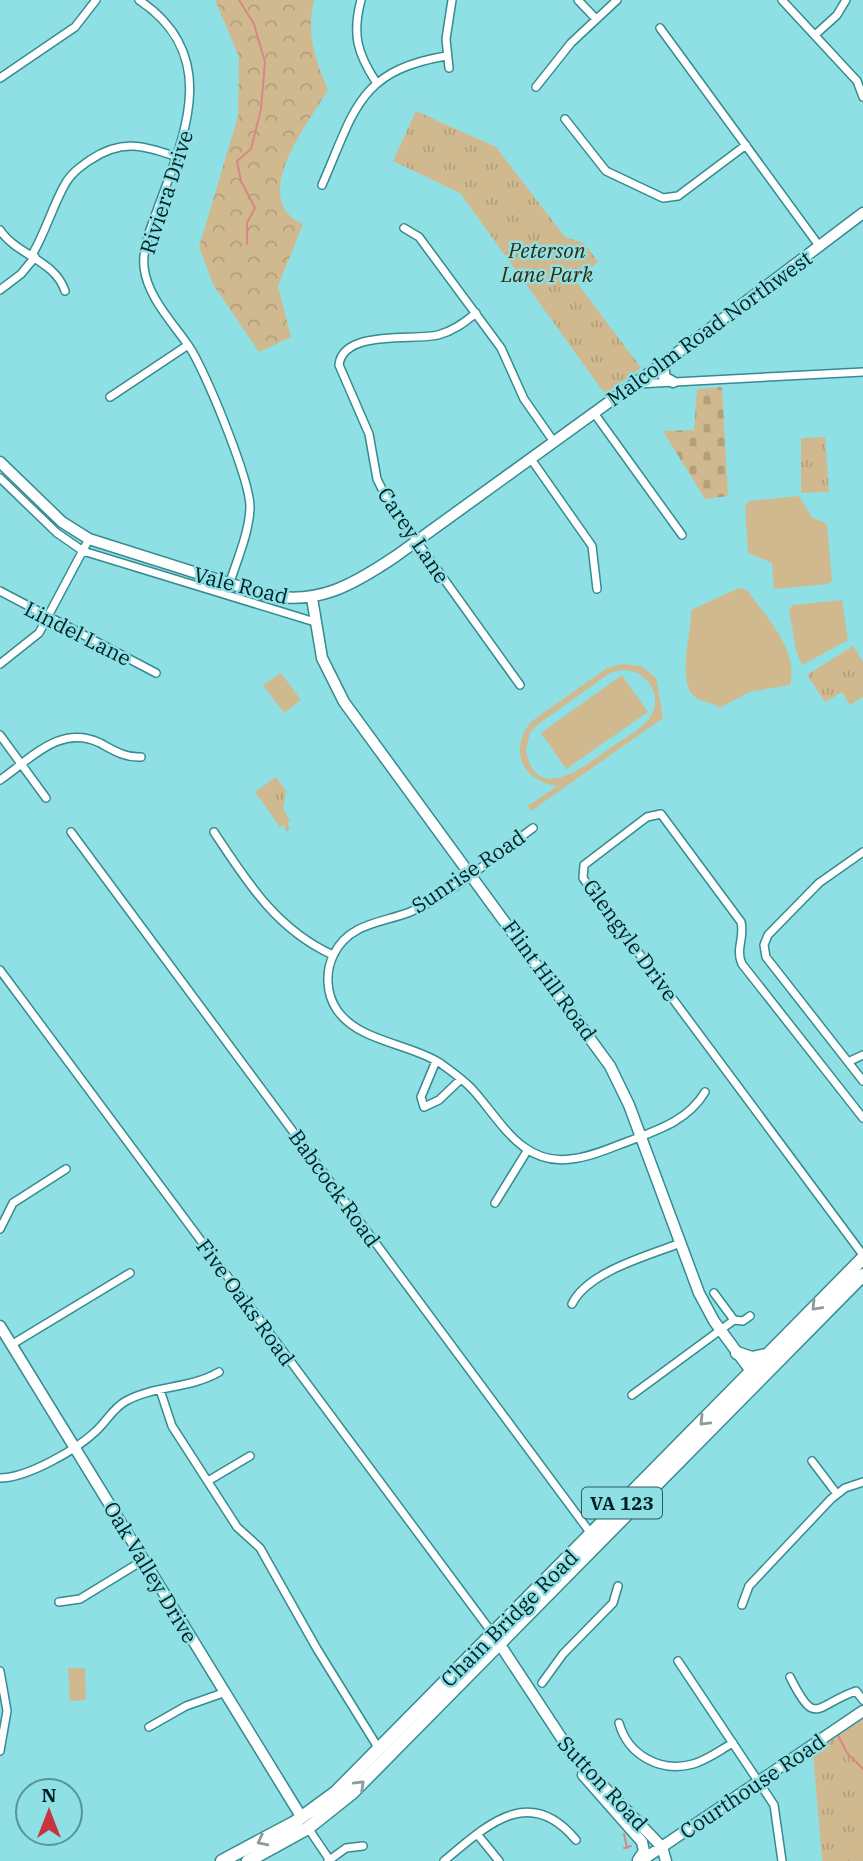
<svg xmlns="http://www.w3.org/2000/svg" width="863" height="1861" viewBox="0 0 863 1861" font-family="'IBM Plex Serif',serif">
	<defs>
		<pattern id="forest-crowns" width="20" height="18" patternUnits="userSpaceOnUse" patternTransform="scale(1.75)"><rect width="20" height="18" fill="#d1b98f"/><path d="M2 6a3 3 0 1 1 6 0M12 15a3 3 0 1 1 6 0" fill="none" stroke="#b29f7b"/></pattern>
		<pattern id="cemetery-stones" width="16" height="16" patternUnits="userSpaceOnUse" patternTransform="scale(1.75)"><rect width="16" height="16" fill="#d1b98f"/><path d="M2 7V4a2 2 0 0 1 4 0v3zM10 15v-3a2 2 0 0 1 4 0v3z" fill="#b29f7b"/></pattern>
		<pattern id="park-tufts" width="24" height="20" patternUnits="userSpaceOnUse" patternTransform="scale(1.75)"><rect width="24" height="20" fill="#d1b98f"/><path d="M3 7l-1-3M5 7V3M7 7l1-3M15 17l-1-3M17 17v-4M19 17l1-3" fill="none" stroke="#b29f7b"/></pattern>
	</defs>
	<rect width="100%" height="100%" fill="#8ee0e5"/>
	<path fill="#d1b98f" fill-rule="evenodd" d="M799 496 812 517 827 524 832 581 828 584 774 589 772 563 748 553 745 506 749 501Z
		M739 588 747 590C766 617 799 650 790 685L749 692 720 708C713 702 703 703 695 697 676 682 692 631 691 610Z
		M842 600 848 640 802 665 796 650 789 609 793 605Z
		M622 664 641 666 656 678 663 718 531 811 528 806 557 786C521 781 508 748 532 721L607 668ZM622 670C644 669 663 692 652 714 644 729 623 739 610 748 586 765 537 806 526 751L530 733 537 725 610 673Z
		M281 673 301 700 284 713 263 685Z
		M622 675 648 712 566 769 541 733Z
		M68 1668H85L86 1700 70 1701Z"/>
	<path fill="url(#forest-crowns)" d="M215 0H314C306 33 315 59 328 90 308 124 247 199 303 224L278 286 291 337 259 352 214 286 199 247 238 116 239 57Z"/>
	<path fill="url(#cemetery-stones)" d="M722 387 728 496 705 499 663 431 694 430 697 389Z"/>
	<path fill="url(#park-tufts)" d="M416 111 496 147 565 237 584 243 598 262 575 280 641 368 605 394 460 193 393 161Z
		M825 437 829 492 801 493V438Z
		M853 646 863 662V697L850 705 842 692 825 702 807 675Z
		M276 777 286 791 283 809 290 820 287 822 290 828 287 831 283 825 280 827 255 792Z
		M863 1719V1861H822L813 1753Z"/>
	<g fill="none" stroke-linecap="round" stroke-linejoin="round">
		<path stroke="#d98685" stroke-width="2" d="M239 0 254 24 265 62 261 109 251 149 237 161 241 181 255 208 247 223V244
			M838 1735 847 1753 863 1769
			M624 1834 627 1848
			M624 1848 631 1846"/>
		<g stroke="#368b90" stroke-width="10">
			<path id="street" d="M139 0C220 54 186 132 159 205 152 225 142 246 144 267 147 296 172 322 188 345 204 367 251 482 250 508 249 533 237 560 229 585
				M361 0C352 34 357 53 376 82
				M578 0 596 19
				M782 0 857 81 863 97
				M660 28 820 247
				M815 35 837 15 846 0
				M449 68 446 39 452 0
				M0 78 75 27 96 0
				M536 87 571 43 617 0
				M565 119 606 171 663 198 678 196 746 145
				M322 185C355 110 358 71 446 56
				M404 228 419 237 501 348 524 399 554 442
				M0 230C16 255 55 260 65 291
				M32 255C45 233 52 208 64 186 70 174 80 167 90 160 122 139 143 145 177 157
				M0 290 21 274 35 257
				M476 313C464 323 453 331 438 335 414 341 343 329 339 365L369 434 377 479 388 501 520 685
				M637 384 863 372
				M110 397 188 345
				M594 413 682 535
				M531 459 592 546 597 589
				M0 478 57 533 83 551 315 622
				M0 591 156 673
				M0 664 39 633 89 539
				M0 735 46 798
				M0 780C32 758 60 724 100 743 113 750 125 758 141 757
				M533 828C497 854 450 896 410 912 382 923 349 923 334 954 325 971 326 994 337 1010 359 1042 409 1043 440 1063 451 1071 464 1080 473 1090 501 1121 522 1166 571 1159 592 1157 612 1147 632 1140 661 1129 689 1119 705 1092
				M71 832 592 1535
				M214 832C247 882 277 930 333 955
				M863 852 819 883 768 935 764 945 766 957 863 1081
				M0 970 493 1634
				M436 1061 421 1097 424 1107 439 1100 461 1079
				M848 1062 863 1055
				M863 1118 742 964C735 949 745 938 741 922L661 814 647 817 584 865 583 878 863 1255
				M495 1203 527 1151
				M0 1229 13 1203 66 1169
				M714 1293 734 1320
				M572 1304C587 1272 649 1255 681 1243
				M11 1345 130 1273
				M160 1390 172 1426 237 1527 260 1548 317 1649 379 1749
				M632 1395 734 1320 743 1321 750 1316
				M812 1461 837 1494
				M0 1478C27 1478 76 1450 96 1431 107 1421 113 1408 126 1401 155 1385 190 1389 219 1372
				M208 1481 250 1456
				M59 1602 80 1599 142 1561
				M742 1605 749 1586 831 1499 845 1488 863 1482
				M678 1661 774 1805 782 1861
				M0 1671 7 1711 0 1751
				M790 1677C816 1729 815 1705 856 1691L863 1700
				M542 1683 563 1654 613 1603 618 1586
				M619 1723C628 1755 660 1773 693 1764 707 1760 720 1750 733 1743
				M149 1727 186 1706 223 1693
				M308 1828 329 1859
				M477 1834 499 1861
				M328 1861 346 1848 363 1846
				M444 1861C486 1826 529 1783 576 1840"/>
		</g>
		<g stroke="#368b90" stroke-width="13">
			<path id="secondary" d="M664 363V377L673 382
				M0 462 62 522 89 539 263 594C316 607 353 585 396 556L699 337 863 213
				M312 598 322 658 344 702 610 1066 629 1105 699 1293 714 1321 756 1378
				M0 1326 302 1818
				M495 1637 572 1754 662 1847 666 1861
				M583 1775 642 1842 644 1851 638 1860
				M641 1861 863 1711"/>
		</g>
		<g stroke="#368b90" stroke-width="15">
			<path id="primary" d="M737 1353 752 1358 766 1355
				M222 1861 295 1822 336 1792 863 1258
				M248 1861 308 1828 352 1793 863 1275"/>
		</g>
		<use href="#street" stroke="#fff" stroke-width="7"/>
		<use href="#secondary" stroke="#fff" stroke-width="10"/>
		<use href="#primary" stroke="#fff" stroke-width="12"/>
	</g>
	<defs><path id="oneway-chevron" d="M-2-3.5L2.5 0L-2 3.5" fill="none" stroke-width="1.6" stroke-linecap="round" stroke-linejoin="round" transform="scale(1.75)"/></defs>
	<g stroke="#8c9b9c">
		<use href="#oneway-chevron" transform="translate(816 1306) rotate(134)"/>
		<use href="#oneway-chevron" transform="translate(704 1421) rotate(135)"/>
		<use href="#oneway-chevron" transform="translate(360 1785) rotate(-44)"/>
		<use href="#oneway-chevron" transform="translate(262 1841) rotate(153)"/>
	</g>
	<g text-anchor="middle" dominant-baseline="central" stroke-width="5" stroke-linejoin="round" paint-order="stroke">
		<rect fill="#8ee0e5" stroke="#2b5a5d" stroke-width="2" x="582" y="1487.5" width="80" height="31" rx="5"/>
		<g font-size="19" font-weight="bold" fill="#002123">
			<text x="622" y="1503">VA 123</text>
		</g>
		<g font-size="21" fill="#002123" stroke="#8ee0e5">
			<text transform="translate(166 192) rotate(-72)">Riviera Drive</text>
			<text transform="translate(709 328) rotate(-36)">Malcolm Road Northwest</text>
			<text transform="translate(414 535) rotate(56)">Carey Lane</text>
			<text transform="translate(241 585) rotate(14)">Vale Road</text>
			<text transform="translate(78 633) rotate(27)">Lindel Lane</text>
			<text transform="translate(468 871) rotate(-34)">Sunrise Road</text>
			<text transform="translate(631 940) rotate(54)">Glengyle Drive</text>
			<text transform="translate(550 980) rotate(54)">Flint Hill Road</text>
			<text transform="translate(335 1188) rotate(54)">Babcock Road</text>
			<text transform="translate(246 1302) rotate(54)">Five Oaks Road</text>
			<text transform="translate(151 1572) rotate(59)">Oak Valley Drive</text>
			<text transform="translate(509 1618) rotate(-45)">Chain Bridge Road</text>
			<text transform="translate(603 1783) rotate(47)">Sutton Road</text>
			<text transform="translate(752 1786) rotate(-34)">Courthouse Road</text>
		</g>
		<g font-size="21" font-style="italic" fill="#392807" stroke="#8ee0e5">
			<text x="547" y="250">Peterson<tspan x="547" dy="24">Lane Park</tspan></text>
		</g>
	</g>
	<g transform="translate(49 1812)"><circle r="33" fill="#8ee0e5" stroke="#559497" stroke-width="2"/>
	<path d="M0-5L12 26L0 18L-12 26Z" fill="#c43441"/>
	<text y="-10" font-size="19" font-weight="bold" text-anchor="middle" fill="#002123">N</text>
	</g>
</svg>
